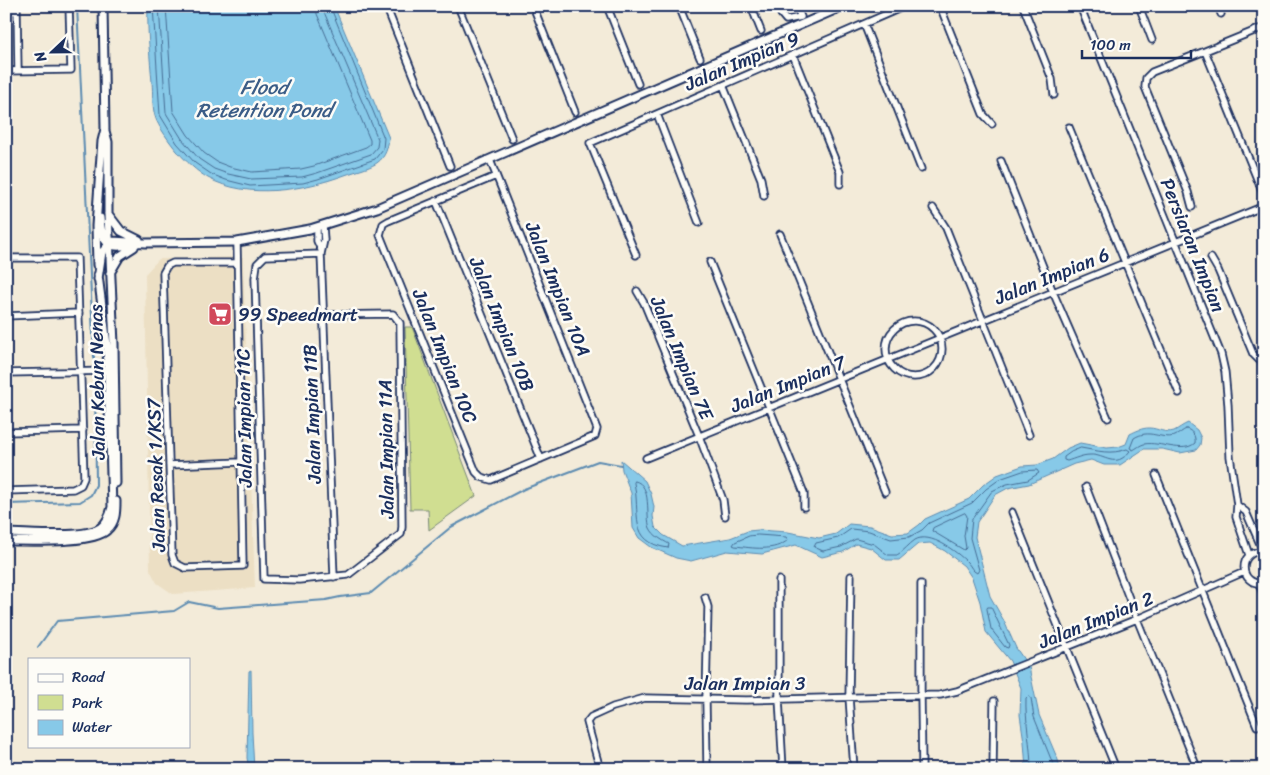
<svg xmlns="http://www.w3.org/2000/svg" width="1270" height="775" viewBox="0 0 1270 775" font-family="Sriracha,sans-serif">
	<rect width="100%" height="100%" fill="#f3ebd9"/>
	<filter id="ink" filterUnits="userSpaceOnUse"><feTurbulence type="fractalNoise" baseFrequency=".02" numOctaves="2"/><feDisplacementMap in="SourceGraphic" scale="10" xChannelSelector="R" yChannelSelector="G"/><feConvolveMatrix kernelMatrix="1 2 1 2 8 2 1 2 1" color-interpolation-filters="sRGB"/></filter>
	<g filter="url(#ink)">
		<path fill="#ecdfc4" d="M243 257 255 588 173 594 157 583 150 570 145 274 159 259Z"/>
		<path fill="#d0de91" stroke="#768678" d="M405 327H412L476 496 429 530 428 509H410Z"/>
		<path fill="#87c9e8" stroke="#5c8bb1" d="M148 6H334L389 138C386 167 370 166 345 175 304 190 248 200 208 178 196 171 187 162 177 151 171 144 157 125 155 116 152 106 153 93 152 82 150 57 147 32 148 6Z
			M1188 423 1197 430 1201 438 1200 445 1196 450 1180 453 1162 449H1144L1120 465H1104L1091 460 1074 464 1029 484 1008 488 995 495 977 522 975 537 990 596 1004 621 1016 648 1029 667 1039 715 1058 760 1060 769H1026L1024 742 1020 715 1021 688 1010 661 986 632 980 602 972 578 964 566 945 551 930 543 918 544 899 560H886L871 548 856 544 843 552 822 557 796 545 762 554 727 551 691 561 676 558 651 547 639 538 633 528 631 493 622 470 621 460 645 481 651 494 654 507 653 516 655 527 663 535 682 546 730 538 748 531 758 530 788 532 819 538 836 534 849 524 870 526 892 534 908 533 919 525 925 519 969 499 983 485 997 475 1022 466 1037 465 1053 459 1068 448 1080 443 1107 448 1118 447 1126 444 1130 434C1136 431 1142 428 1149 428 1158 428 1165 434 1174 431 1178 429 1183 425 1188 423Z
			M251 670 252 733 254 769H249L247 758 249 671Z"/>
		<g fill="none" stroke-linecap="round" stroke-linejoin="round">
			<path stroke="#466d95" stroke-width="1" d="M153 6 160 115 177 143 195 163 211 174 226 180 250 186 303 183 318 179 375 159 383 149 384 138 330 6
				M159 6 166 113 182 139 199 159 214 169 228 174 251 179 302 177 317 173 371 154 377 147 378 139 324 12 323 6
				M166 6 173 111 188 135 204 153 217 162 230 167 252 172 301 169 314 166 366 147 370 144V140L317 14 316 6
				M1186 429C1192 430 1196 436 1195 443 1183 454 1160 441 1144 444 1140 445 1137 448 1133 450L1130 448 1134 438C1150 428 1160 440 1175 436 1179 434 1182 431 1186 429Z
				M1081 448C1098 451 1111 455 1127 449L1130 451C1115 470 1105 454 1090 455 1082 455 1074 459 1067 461L1064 460V457L1071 452Z
				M1023 471 1037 470 1039 473 1028 480 1007 484 992 491 972 519 970 538 979 570 977 573C972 571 971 566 967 562 957 552 930 531 915 540 909 544 904 551 897 555H888L874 544 856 539 841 547 823 551 814 547 816 543 838 538 851 529 869 531 891 539 909 537 922 530 929 523 972 503 986 489 1000 479Z
				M635 481C653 485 645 516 650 528 654 536 662 540 669 544L668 548C627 542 641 512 634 483Z
				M965 513 967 516 964 536 966 548 964 550 932 531 933 528Z
				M758 535 786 537 788 540C774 552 753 548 735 546L733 545 735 542 749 536Z
				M988 607H991L1009 645 1008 648 1005 647 991 629 987 609Z
				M1031 769C1031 745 1025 722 1026 698L1028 696 1031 698 1034 717 1055 769"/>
			<path stroke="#5c8bb1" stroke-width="2" d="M6 504 80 502 91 495 96 485 95 378 77 6
				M38 647 57 621 174 611 189 602 218 608 326 600 340 597 371 593 451 527 524 489 598 461 621 465"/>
			<g stroke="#1b2f5e" stroke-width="9">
				<path id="minor" d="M17 6 18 70
					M386 6 450 166
					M458 6 512 139
					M533 6 575 112
					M607 6 638 84
					M679 6 700 58
					M751 6 761 31
					M777 6 781 14 786 20 801 17 796 6
					M940 6 983 114 992 124
					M1023 6 1052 79 1054 95
					M1080 6 1221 354 1225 372 1228 405 1230 456 1237 505 1236 517 1249 555
					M1139 6 1152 40
					M1218 6 1221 14
					M6 12 17 11
					M864 24 921 169
					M1205 51 1264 27
					M793 55 840 172V184
					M6 71 71 70 69 6
					M723 85 761 179 764 196
					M657 114 699 223
					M1069 127 1179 393
					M490 160 500 185 597 429 595 436 491 480 481 477 476 472 380 235 383 224 388 221 496 176
					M1001 161 1053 292 1108 418
					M436 201 541 459
					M1192 207 1188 192 1145 87 1146 78 1152 72 1205 51 1264 196
					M933 208 946 228 1029 435
					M323 226 324 240 321 254 334 577
					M317 227V241L321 250
					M780 234 885 492
					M237 242 243 566 185 568 175 563 172 555 163 273 167 266 173 263H237
					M321 254 265 256 257 264 255 278 264 579 299 580 348 575 401 534 402 527 400 323 393 314 324 315
					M636 255 590 143 905 6
					M6 258H77L84 478 81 485 73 489 6 491
					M1211 258 1218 270 1253 354 1259 360 1264 361
					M710 262 804 493V507
					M637 291 644 303 699 436 723 500 725 516
					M6 316 79 313
					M886 349a28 28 0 1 1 56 0a28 28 0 1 1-56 0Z
					M6 373 112 371
					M6 432 83 430
					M646 458 1264 206
					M169 465 241 462
					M1156 475 1257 726
					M1086 487 1137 619 1196 765
					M1237 505 1246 512 1263 551
					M1012 512 1116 769
					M1264 551C1237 549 1238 587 1264 583
					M851 576 849 697 854 769
					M779 580V698L783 769
					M921 584V695L922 769
					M1259 584 1264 596
					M705 597 708 607 706 699 707 769
					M600 769 587 722 591 717 613 707 645 698 746 700 940 695 957 691 1137 619 1244 572
					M993 769 994 701"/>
			</g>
			<g stroke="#1b2f5e" stroke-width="11">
				<path id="tertiary" d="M105 131 108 142V214L114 344 116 483
					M108 214 121 231 139 240
					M100 218C102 247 109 249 136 244
					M97 265 96 226 102 141 105 129 103 6
					M110 273 120 256 134 247
					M98 279 102 252 112 241 146 243 237 242 310 229 377 208 844 6
					M6 533C28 533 83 539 100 528 107 523 110 515 112 507L107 345 98 275
					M6 541C27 541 93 544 107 530 116 522 116 512 116 501"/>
			</g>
			<use href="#minor" stroke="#fdfcf7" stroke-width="5.5"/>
			<use href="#tertiary" stroke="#fdfcf7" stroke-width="7"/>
		</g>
	</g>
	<defs>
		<g id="supermarket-square" transform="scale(1.25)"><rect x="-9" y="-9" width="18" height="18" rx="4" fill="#d1495b" stroke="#fdfcf7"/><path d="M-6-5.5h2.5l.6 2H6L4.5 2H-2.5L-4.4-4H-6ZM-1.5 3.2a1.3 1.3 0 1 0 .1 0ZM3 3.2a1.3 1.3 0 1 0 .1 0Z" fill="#fff"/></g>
	</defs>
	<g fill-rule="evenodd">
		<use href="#supermarket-square" x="220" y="314"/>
	</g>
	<g text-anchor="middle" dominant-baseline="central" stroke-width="5" stroke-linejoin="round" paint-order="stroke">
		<g font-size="19" fill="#1b2f5e" stroke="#fdfcf7">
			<text transform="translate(742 61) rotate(-23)">Jalan Impian 9</text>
			<text transform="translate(1193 245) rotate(68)">Persiaran Impian</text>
			<text transform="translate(1052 276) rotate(-22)">Jalan Impian 6</text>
			<text transform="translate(558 289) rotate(68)">Jalan Impian 10A</text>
			<text transform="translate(502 324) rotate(68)">Jalan Impian 10B</text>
			<text transform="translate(445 356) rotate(68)">Jalan Impian 10C</text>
			<text transform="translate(682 358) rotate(67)">Jalan Impian 7E</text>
			<text transform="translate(97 382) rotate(-91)">Jalan Kebun Nenas</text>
			<text transform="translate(788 384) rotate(-22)">Jalan Impian 7</text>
			<text transform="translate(312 414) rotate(-92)">Jalan Impian 11B</text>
			<text transform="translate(244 418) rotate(-91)">Jalan Impian 11C</text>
			<text transform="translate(386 449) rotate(-91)">Jalan Impian 11A</text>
			<text transform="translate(156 475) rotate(-92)">Jalan Resak 1/KS7</text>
			<text transform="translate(1096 620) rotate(-22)">Jalan Impian 2</text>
			<text x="745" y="683">Jalan Impian 3</text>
		</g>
		<g font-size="19" fill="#1b2f5e" stroke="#fdfcf7" text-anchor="start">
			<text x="238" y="314">99 Speedmart</text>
		</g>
		<g font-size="20" font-style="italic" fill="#3b5d87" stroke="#fdfcf7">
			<text x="264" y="87">Flood<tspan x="264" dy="23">Retention Pond</tspan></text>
		</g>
	</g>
	<rect width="1270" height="775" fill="none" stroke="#fdfcf7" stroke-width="25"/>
	<rect x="12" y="12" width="1245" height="750" fill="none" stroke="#1b2f5e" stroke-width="2" filter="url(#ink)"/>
	<rect x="28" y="658" width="162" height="90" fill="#fdfcf7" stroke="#a3aaba"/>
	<rect x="38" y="674" width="25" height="8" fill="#fdfcf7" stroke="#a3aaba"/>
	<text x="72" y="682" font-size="15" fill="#1b2f5e">Road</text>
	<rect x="38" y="695" width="25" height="15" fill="#d0de91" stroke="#a3aaba"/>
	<text x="72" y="708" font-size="15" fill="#1b2f5e">Park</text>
	<rect x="38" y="720" width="25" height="15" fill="#87c9e8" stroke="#a3aaba"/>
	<text x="72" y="732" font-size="15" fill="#1b2f5e">Water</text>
	<g transform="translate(52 52) rotate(248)" stroke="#fdfcf7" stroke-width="4" paint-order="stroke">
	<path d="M0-4L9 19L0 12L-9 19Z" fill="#1b2f5e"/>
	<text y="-8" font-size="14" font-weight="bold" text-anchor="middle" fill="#1b2f5e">N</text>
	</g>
	<path d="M1082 50v8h109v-8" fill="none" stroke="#1b2f5e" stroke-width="2.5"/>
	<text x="1090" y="50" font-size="15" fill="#1b2f5e" stroke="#fdfcf7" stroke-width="4" paint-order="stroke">100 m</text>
</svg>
